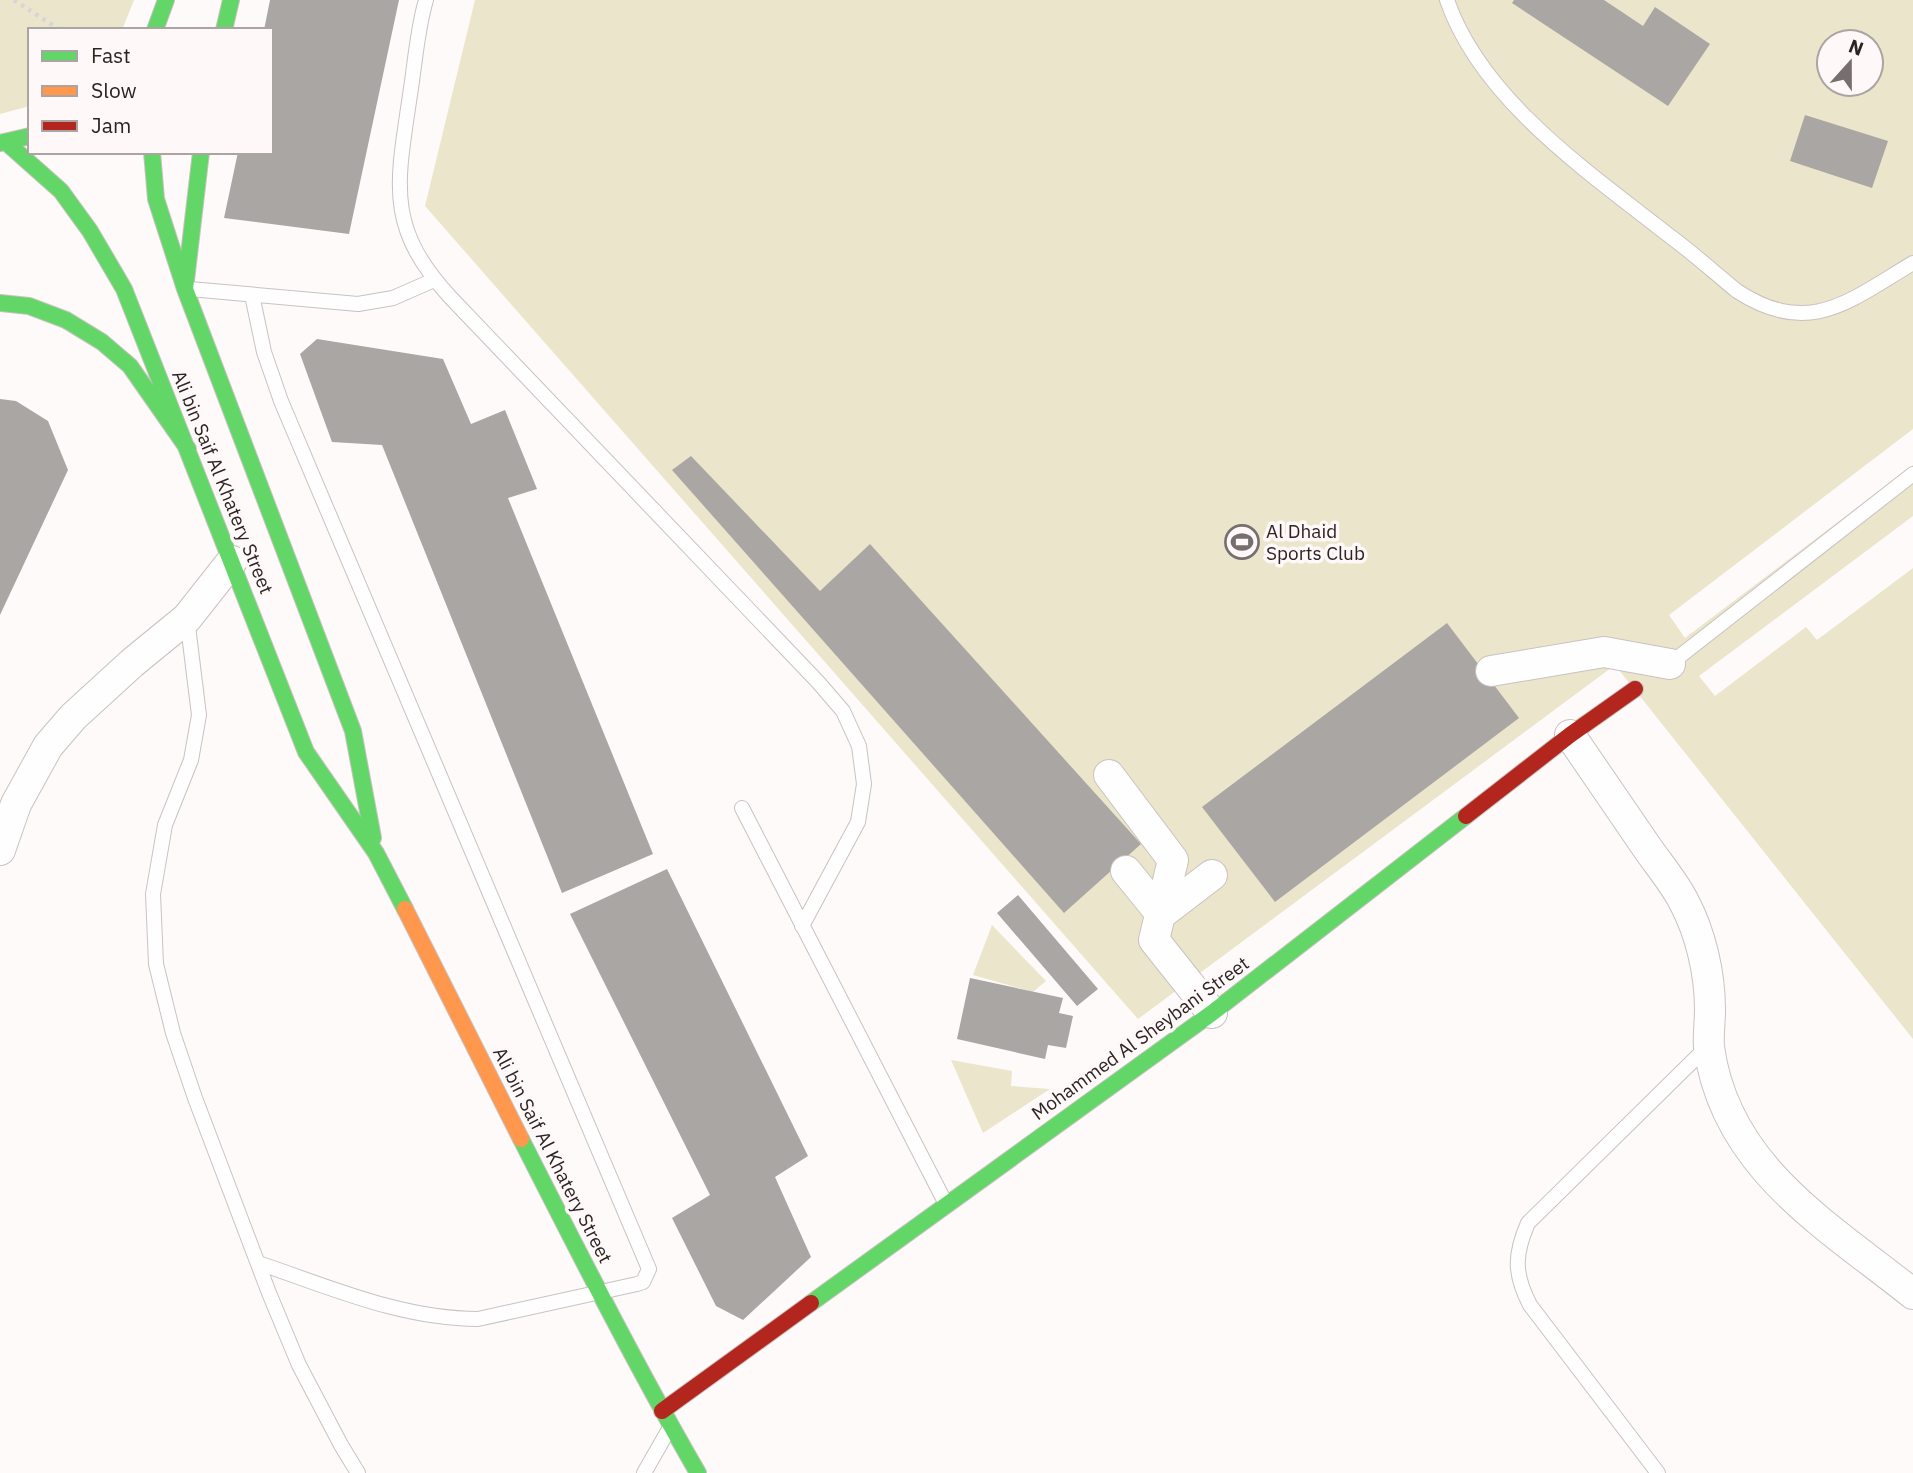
<svg xmlns="http://www.w3.org/2000/svg" width="1913" height="1473" viewBox="0 0 1913 1473" font-family="'IBM Plex Sans',sans-serif">
	<rect width="100%" height="100%" fill="#fdfaf9"/>
	<path fill="#ebe5cb" fill-rule="evenodd" d="M0 0H134L122 30H30V106L0 114Z
		M475 0H1913V429L1669 615 1685 638 1913 465V516L1699 676 1715 696 1806 627 1817 640 1913 568V1039L1615 665 1138 1019 425 206ZM1829 42H1871V84H1829Z
		M992 925 1046 981 1033 992 973 975Z
		M951 1060 1012 1071 1011 1086 1050 1089 983 1133Z"/>
	<path fill="#aaa6a3" d="M270 0H399L349 234 224 218 238 152H271V30H264Z
		M1514 0H1604L1643 26 1655 7 1710 44 1668 106 1512 3Z
		M1805 115 1888 141 1872 188 1790 161Z
		M317 339 443 359 471 424 505 410 537 489 508 498 653 854 562 893 382 445 332 442 300 354Z
		M0 399 16 401 48 421 68 470 0 615Z
		M691 456 820 591 870 544 1141 844 1064 913 672 470Z
		M1447 623 1519 718 1275 902 1202 807Z
		M667 869 808 1156 775 1177 811 1257 743 1320 716 1306 672 1218 710 1195 570 914Z
		M1018 895 1098 989 1077 1006 997 913Z
		M970 978 1063 998 1059 1013 1073 1016 1066 1048 1048 1045 1045 1059 957 1039Z"/>
	<g fill="none" stroke-linecap="round" stroke-linejoin="round">
		<g stroke="#c9c2c1" stroke-width="16">
			<path id="lane" d="M426 0C417 30 415 64 410 95 397 184 385 227 451 298L818 682 843 711 859 746 864 784 858 822 802 926
				M1447 0C1481 100 1591 174 1671 237 1694 254 1715 273 1737 291 1809 338 1849 301 1913 263
				M190 289 358 304 393 298 434 280
				M252 295 264 352 281 401 649 1269 643 1282 637 1284 478 1319C401 1319 330 1287 258 1263
				M187 618 199 715 191 760 165 825 153 894 156 964 173 1033 195 1098 269 1293 299 1365 341 1445 358 1473
				M1666 667 1913 474
				M742 808 945 1202
				M644 1473 668 1431
				M1658 1473 1530 1305C1514 1274 1514 1255 1528 1223L1709 1045"/>
		</g>
		<g stroke="#c9c2c1" stroke-width="32">
			<path id="street" d="M1491 671 1604 652 1670 664
				M1570 735C1596 773 1622 811 1648 849 1660 866 1675 884 1684 902 1701 934 1710 974 1710 1010 1710 1022 1708 1035 1709 1047 1725 1167 1827 1225 1913 1294
				M1109 775 1173 860 1154 940 1212 1013
				M0 850 16 804 48 746 73 717 132 663 187 618 232 561
				M1126 871 1161 914 1212 875"/>
		</g>
		<g stroke="#c9c2c1" stroke-width="18">
			<path id="fast" d="M155 30 166 0
				M224 30 231 0
				M0 143 30 136
				M7 143 61 191 90 231 124 289 306 752 376 853 405 909
				M152 152 156 199 185 289 353 731 373 838
				M185 289 201 152
				M0 303 29 306 66 320 102 342 130 366 188 449
				M521 1139C578 1251 635 1364 698 1473
				M811 1303 1212 1013 1466 816"/>
		</g>
		<g stroke="#c9c2c1" stroke-width="18">
			<path id="slow" d="M405 909 521 1139"/>
		</g>
		<g stroke="#c9c2c1" stroke-width="18">
			<path id="jam" d="M1466 816 1570 735 1635 689
				M662 1411 811 1303"/>
		</g>
		<path stroke="#d7d5d5" stroke-width="4.5" stroke-dasharray="3.5 5" stroke-linecap="butt" d="M14 0 60 30"/>
		<use href="#lane" stroke="#fffefe" stroke-width="14"/>
		<use href="#street" stroke="#fffefe" stroke-width="30"/>
		<use href="#fast" stroke="#63d668" stroke-width="16"/>
		<use href="#slow" stroke="#ff974d" stroke-width="16"/>
		<use href="#jam" stroke="#b3261e" stroke-width="16"/>
	</g>
	<defs>
		<g id="stadium-ring" transform="scale(1.75)"><circle r="9.5" fill="#fef9f8" stroke="#766f6d" stroke-width="1.5"/><path d="M0-5a6.5 5 0 1 0 0 10a6.5 5 0 1 0 0-10ZM-3.5-1.8h7v3.6h-7Z" fill="#766f6d"/></g>
	</defs>
	<g fill-rule="evenodd">
		<use href="#stadium-ring" x="1242" y="542"/>
	</g>
	<g text-anchor="middle" dominant-baseline="central" stroke-width="7" stroke-linejoin="round" paint-order="stroke">
		<g font-size="19" fill="#2d2422" stroke="#fef9f8">
			<text transform="translate(223 482) rotate(68)">Ali bin Saif Al Khatery Street</text>
			<text transform="translate(1140 1038) rotate(-36)">Mohammed Al Sheybani Street</text>
			<text transform="translate(553 1155) rotate(63)">Ali bin Saif Al Khatery Street</text>
		</g>
		<g font-size="19" fill="#2d2422" stroke="#fef9f8" text-anchor="start">
			<text x="1266" y="531">Al Dhaid<tspan x="1266" dy="22">Sports Club</tspan></text>
		</g>
	</g>
	<rect x="28" y="28" width="245" height="126" fill="#fef9f8" stroke="#aaa4a2" stroke-width="2"/>
	<rect x="42" y="51" width="35" height="10" fill="#63d668" stroke="#aaa4a2" stroke-width="2"/>
	<text x="91" y="63" font-size="21" fill="#2d2422">Fast</text>
	<rect x="42" y="86" width="35" height="10" fill="#ff974d" stroke="#aaa4a2" stroke-width="2"/>
	<text x="91" y="98" font-size="21" fill="#2d2422">Slow</text>
	<rect x="42" y="121" width="35" height="10" fill="#b3261e" stroke="#aaa4a2" stroke-width="2"/>
	<text x="91" y="133" font-size="21" fill="#2d2422">Jam</text>
	<g transform="translate(1850 63) rotate(21)"><circle r="33" fill="#fef9f8" stroke="#aaa4a2" stroke-width="2"/>
	<path d="M0-5L12 26L0 18L-12 26Z" fill="#766f6d"/>
	<text y="-10" font-size="19" font-weight="bold" text-anchor="middle" fill="#2d2422">N</text>
	</g>
</svg>
